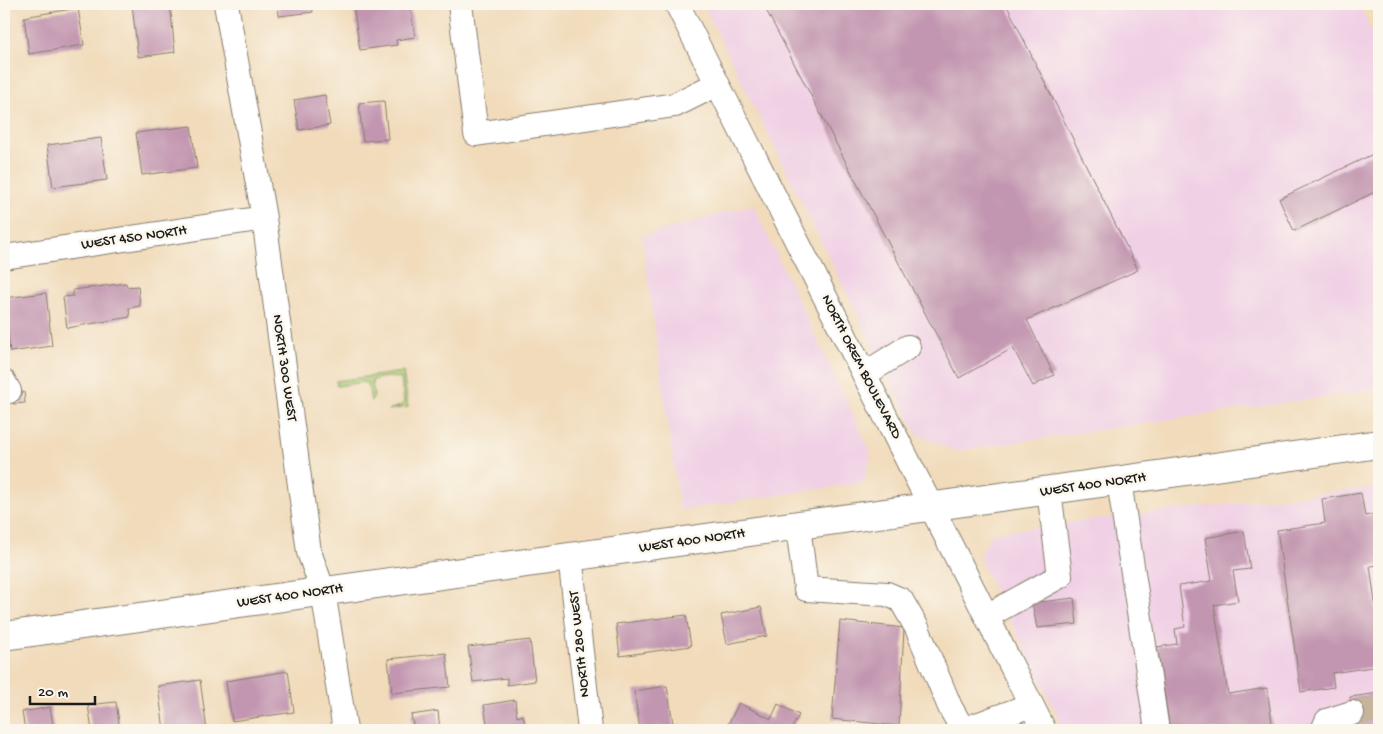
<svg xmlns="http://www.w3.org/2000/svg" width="1383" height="734" viewBox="0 0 1383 734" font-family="'Gochi Hand',sans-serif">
	<rect width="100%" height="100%" fill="#fbf7ec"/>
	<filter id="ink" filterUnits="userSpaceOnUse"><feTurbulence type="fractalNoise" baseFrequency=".02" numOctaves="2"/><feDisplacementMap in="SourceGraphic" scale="10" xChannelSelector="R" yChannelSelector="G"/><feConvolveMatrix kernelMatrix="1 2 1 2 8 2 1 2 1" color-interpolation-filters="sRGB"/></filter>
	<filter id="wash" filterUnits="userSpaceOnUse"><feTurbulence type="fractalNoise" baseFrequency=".0096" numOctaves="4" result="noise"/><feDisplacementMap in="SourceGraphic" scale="20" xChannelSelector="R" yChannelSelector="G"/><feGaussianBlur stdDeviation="1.12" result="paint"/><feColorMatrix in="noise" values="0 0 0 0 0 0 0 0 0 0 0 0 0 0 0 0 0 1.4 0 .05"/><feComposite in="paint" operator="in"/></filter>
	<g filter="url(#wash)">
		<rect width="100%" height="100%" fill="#f1dbbb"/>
		<path fill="#f0d0e5" d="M703 4H1358L1379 46V389L955 451 917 434Z
			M753 205 871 453 864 482 680 510 642 236Z
			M1379 487V730H1065L979 558 992 533 1103 518Z"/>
		<path fill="#aecf77" stroke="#65764a" d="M403 372 408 407 388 410 400 406 404 402 401 379C395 376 378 377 372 381L374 397 371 401 368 384 364 382 337 386 336 381Z"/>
		<g id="blocks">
			<path fill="#c296b0" d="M132 4H170L175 52 138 57Z
				M278 4H312L313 12 279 16Z
				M353 4H410L415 37 396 40 397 45 360 50Z
				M763 4H1006L1138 270 1027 320 1054 375 1033 386 1013 348 959 378Z
				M78 8 84 45 29 54 24 17Z
				M325 95 330 125 299 130 294 100Z
				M384 101 388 139 363 141 359 103Z
				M191 126 197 168 142 175 136 133Z
				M101 138 107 180 53 187 47 145Z
				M1373 154 1379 168V190L1294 231 1279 199Z
				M4 169 8 195H4Z
				M126 283 127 287 138 286 140 306 129 308 130 317 67 328 63 297 73 296V290Z
				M46 293 52 346 10 352 4 298Z
				M24 392 25 403 13 404 12 393Z
				M1361 493 1365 516 1379 513V565L1370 566 1379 632V666L1332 673 1334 687 1301 692 1277 530 1325 523 1322 499Z
				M1244 531 1250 569 1233 571 1238 601 1214 605 1228 694 1267 688 1273 730H1170L1157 647 1177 644 1175 629 1185 627 1179 586 1212 581 1205 538Z
				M1074 598 1077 624 1037 628 1032 603Z
				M761 607 767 636 727 644 721 615Z
				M686 615 691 646 620 656 616 624Z
				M840 621 904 628 899 726 832 719Z
				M530 640 535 681 507 685V678L473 682 468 647Z
				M446 653 450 687 392 693 388 659Z
				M288 671 294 712 232 721 226 681Z
				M200 680 207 730H164L158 686Z
				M667 686 674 730H640L634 691Z
				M1379 693V730H1353L1350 697Z
				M515 700 517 717 523 715 525 725 488 730 484 705Z
				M116 702 120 730H92L88 705Z
				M739 703 771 719 778 704 799 715 791 730H725Z
				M50 707 54 730H25L22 712Z
				M438 711 440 730H414L411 715Z"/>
		</g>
	</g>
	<g filter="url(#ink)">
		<use href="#blocks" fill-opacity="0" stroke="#867c6c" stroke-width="1"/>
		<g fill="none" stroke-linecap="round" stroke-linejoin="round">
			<path stroke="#c6b59b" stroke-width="24" stroke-dasharray="24 12" stroke-linecap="butt" d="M1352 713 1379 710"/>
			<g stroke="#867c6c" stroke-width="26">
				<path id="minor" d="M226 4 264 218 309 552 323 591 345 730
					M460 4 476 134 675 105 717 84
					M677 4 1044 730
					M4 257 264 218
					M865 374 908 347
					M4 382 9 391
					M1119 481 1157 730
					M798 526 806 589 887 594 901 600 917 628 950 707 963 730 1031 705
					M570 557 590 730
					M987 616 1060 576 1049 491
					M1323 730 1327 721 1352 713"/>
			</g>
			<g stroke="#867c6c" stroke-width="30">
				<path id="major" d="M4 636 1379 444"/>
			</g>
			<use href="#minor" stroke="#fff" stroke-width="24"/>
			<use href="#major" stroke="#fff" stroke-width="28"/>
		</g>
	</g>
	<g text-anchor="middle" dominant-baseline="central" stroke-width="5" stroke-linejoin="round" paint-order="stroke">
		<g font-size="15" fill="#1c1c1c" stroke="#fbf7ec">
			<text transform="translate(134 238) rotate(-8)">WEST 450 NORTH</text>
			<text transform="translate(861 367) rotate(63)">NORTH OREM BOULEVARD</text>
			<text transform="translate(284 368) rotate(82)">NORTH 300 WEST</text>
			<text transform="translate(1093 485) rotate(-8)">WEST 400 NORTH</text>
			<text transform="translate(692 541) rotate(-8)">WEST 400 NORTH</text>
			<text transform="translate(290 596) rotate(-8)">WEST 400 NORTH</text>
			<text transform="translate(580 644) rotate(-96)">NORTH 280 WEST</text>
		</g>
	</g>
	<rect width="1383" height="734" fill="none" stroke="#fbf7ec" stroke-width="20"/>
	<path d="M30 696v8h65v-8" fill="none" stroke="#1c1c1c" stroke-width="2.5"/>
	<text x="38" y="696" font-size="15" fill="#1c1c1c" stroke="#fbf7ec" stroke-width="4" paint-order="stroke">20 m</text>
</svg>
